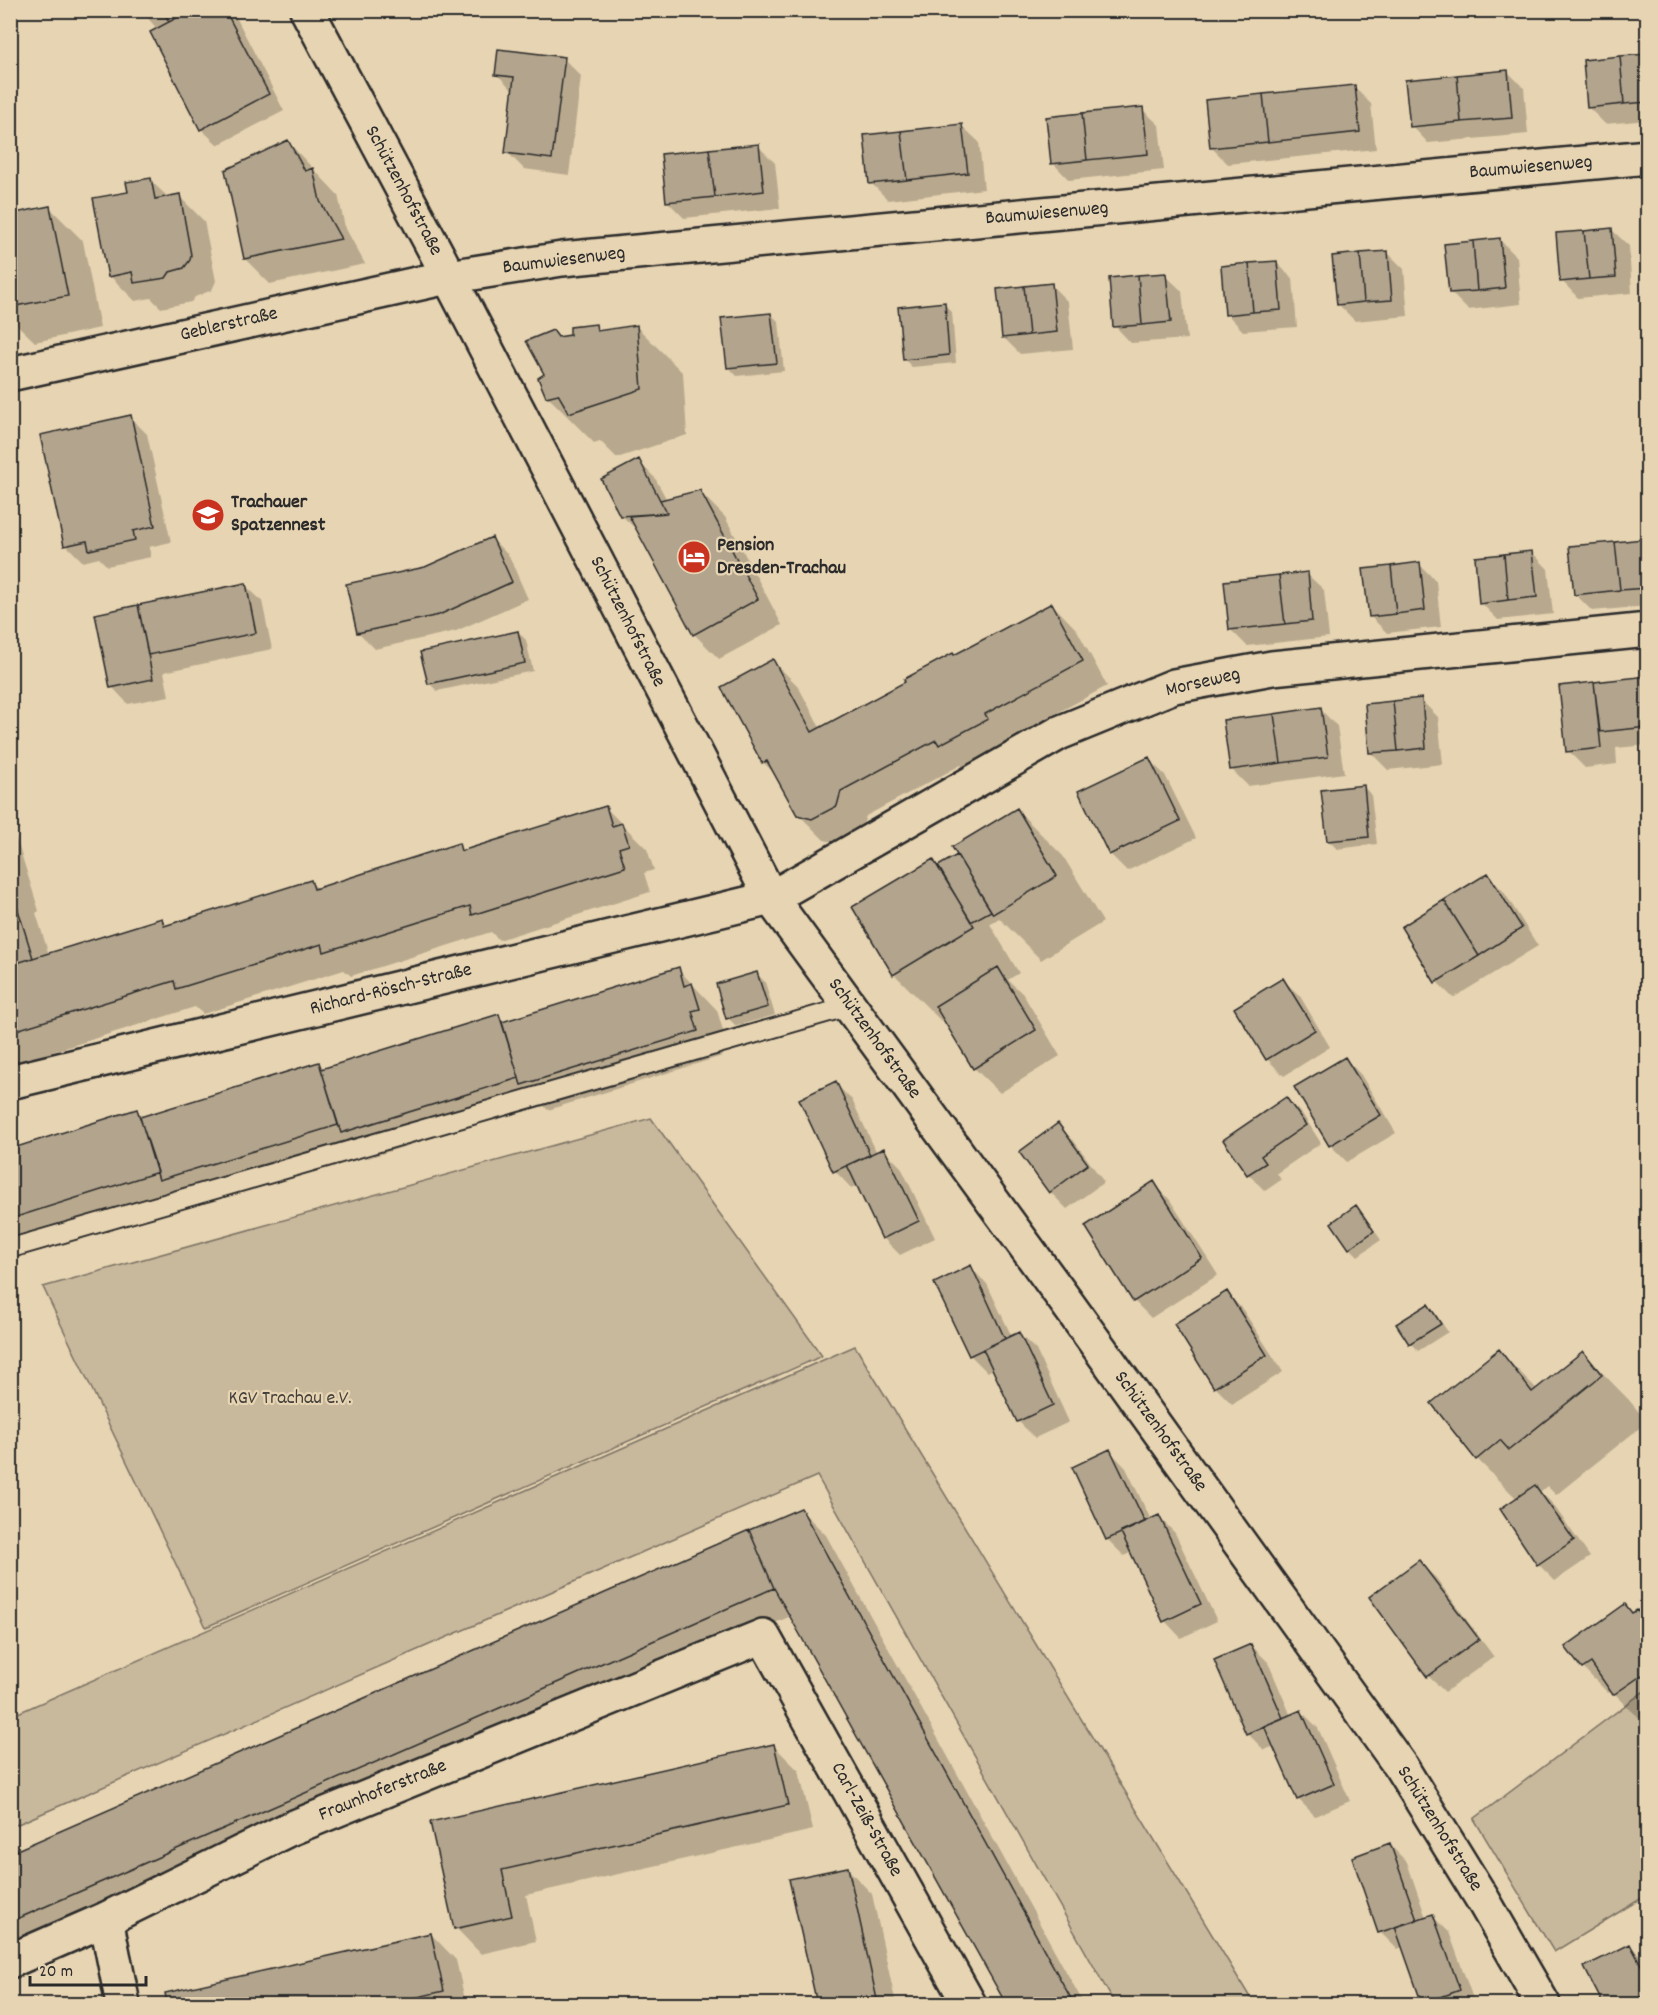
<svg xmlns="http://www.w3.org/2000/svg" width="1658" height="2015" viewBox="0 0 1658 2015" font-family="Dekko,sans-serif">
	<rect width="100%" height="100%" fill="#e7d4b2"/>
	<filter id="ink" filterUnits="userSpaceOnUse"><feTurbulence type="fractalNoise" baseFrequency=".0167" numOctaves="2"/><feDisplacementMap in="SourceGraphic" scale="12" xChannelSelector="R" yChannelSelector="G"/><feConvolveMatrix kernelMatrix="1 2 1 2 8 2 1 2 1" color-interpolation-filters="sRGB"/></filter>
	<g filter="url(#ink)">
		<path fill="#c8b89c" stroke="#7a7264" stroke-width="1.5" d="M651 1118 822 1356 206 1627 43 1287Z
			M855 1346 1254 2004H1115L817 1476 11 1827V1716Z
			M1647 1689V1895L1554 1952 1474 1819Z"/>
		<path fill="#0003" d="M141 10H230L235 15 284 111 218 145 201 129 158 30Z
			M1648 55V120L1605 124 1588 107Z
			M564 59 581 76 569 175 524 169 507 152 514 92 497 74Z
			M1508 72 1524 88 1528 134 1428 143 1412 126Z
			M1354 87 1371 104 1376 149 1228 164 1211 147Z
			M1142 109 1159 125 1164 170 1069 180 1053 163Z
			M962 126 979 142 984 189 888 200 871 183Z
			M288 142 338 195 345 227 365 264 270 284 245 259Z
			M758 146 775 163 780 208 684 218 667 201Z
			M150 180 169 198 179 196 204 221 216 281 212 290 195 297 191 302 161 308 151 298 135 301 110 276 130 193Z
			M50 208 83 241 100 328 35 342 10 318V215Z
			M1612 230 1629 246 1632 293 1578 298 1562 281Z
			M1500 240 1517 257 1521 304 1468 310 1451 293Z
			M1387 252 1404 269 1408 316 1355 321 1338 304Z
			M1276 262 1293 279 1297 327 1243 331 1227 314Z
			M1165 275 1182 291 1187 339 1131 343 1115 326Z
			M1051 285 1068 302 1073 349 1020 354 1003 337Z
			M944 304 952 312 956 363 912 367 904 359Z
			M771 314 779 322 784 371 737 376 729 368Z
			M595 326 601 332 636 326 683 373 687 435 617 458 600 441 594 443 547 396 546 375 553 332 559 338 571 336Z
			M130 417 147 434 171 542 149 547 151 557 107 566 99 558 83 562 66 545Z
			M638 461 655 478 667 500 700 492 725 517 782 625 719 659 694 634 639 532 621 515Z
			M492 539 509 556 528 599 456 631 375 649 358 632Z
			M1642 541 1648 546V606L1592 611 1575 594Z
			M1532 552 1548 569 1553 614 1498 620 1481 603Z
			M1419 564 1436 581 1441 627 1387 633 1370 616Z
			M1307 574 1324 590 1329 637 1247 646 1230 629Z
			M245 585 262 601 272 649 164 672 169 696 128 704 112 687 97 615Z
			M1052 604 1077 630 1107 686 1009 739 1012 745 966 770 961 765 866 816 861 831 838 843 824 840 798 814 778 777 763 762 773 661 798 686 821 729Z
			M518 632 526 640 533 671 437 691 429 683Z
			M1648 678V745L1616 748 1617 764 1585 768 1568 751 1560 687Z
			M1421 700 1438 717 1443 764 1388 770 1371 753Z
			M1320 709 1337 726 1344 773 1248 786 1231 769Z
			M1148 759 1165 775 1196 838 1127 871 1110 854Z
			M1363 786 1371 795 1377 844 1337 849 1329 841Z
			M10 799 20 829 14 831 39 911 36 913 49 955 161 920 168 927 311 882 318 889 458 845 465 852 606 808 647 849 654 870 644 873 650 892 499 940 491 932 351 976 344 970 203 1014 195 1007 17 1063 10 1056Z
			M1017 810 1063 856 1103 922 1041 960 999 918 990 924 1019 973 1008 980 1023 994 1060 1056 1000 1093 974 1068 944 1018 941 1021 894 974 933 861 939 867 959 855Z
			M1488 875 1504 892 1538 946 1453 998 1437 982Z
			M678 969 717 1010 724 1034 716 1036 722 1056 548 1110 542 1104 368 1158 361 1151 10 1252V1151L137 1111 144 1117 319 1063 325 1070 499 1016 505 1022Z
			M757 974 765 982 775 1015 736 1026 728 1018Z
			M1283 980 1300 996 1330 1047 1284 1076 1267 1059Z
			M1345 1058 1361 1075 1396 1133 1347 1162 1331 1146 1296 1088Z
			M835 1083 852 1100 877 1153 884 1150 901 1167 935 1238 900 1255 883 1238 858 1185 851 1188 835 1171Z
			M1286 1099 1303 1115 1321 1143 1277 1173 1281 1180 1265 1191 1248 1174 1225 1140Z
			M1057 1125 1074 1141 1104 1182 1067 1209 1050 1192Z
			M1154 1183 1170 1200 1218 1275 1151 1318 1134 1301Z
			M1356 1207 1364 1215 1381 1240 1358 1256 1350 1248Z
			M970 1267 987 1284 1012 1337 1019 1334 1036 1350 1069 1422 1035 1438 1019 1422 994 1369 987 1372 970 1355Z
			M1227 1293 1243 1310 1283 1372 1232 1404 1215 1387Z
			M1428 1306 1436 1314 1448 1332 1418 1351 1410 1343Z
			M1499 1351 1537 1389 1583 1353 1629 1400 1647 1422 1556 1495 1547 1486 1540 1492 1552 1503 1590 1557 1555 1581 1538 1564 1517 1499 1477 1459Z
			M1110 1451 1126 1468 1151 1520 1158 1516 1175 1533 1217 1621 1181 1638 1165 1621 1132 1552 1124 1556 1107 1539Z
			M800 1509 826 1535 1084 2004H1007L791 1616 10 1957V1854Z
			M1419 1562 1436 1578 1494 1657 1445 1692 1428 1676Z
			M1625 1606 1634 1614 1637 1612 1648 1623V1714L1640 1719 1612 1691 1608 1693 1583 1668Z
			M1251 1645 1268 1662 1291 1716 1301 1711 1318 1728 1350 1801 1315 1816 1298 1799 1275 1746 1264 1750 1247 1733Z
			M774 1746 799 1771 813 1830 526 1895 536 1941 481 1954 456 1928 432 1823Z
			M1390 1845 1407 1862 1426 1918 1432 1916 1449 1932 1475 2004H1425L1403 1947 1397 1949 1380 1932 1354 1858Z
			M847 1868 872 1894 896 2004H818L791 1880Z
			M431 1934 456 1960 466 2004H169L166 1994Z
			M1630 1945 1648 1964V2004H1604L1586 1968Z"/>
		<path fill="#b2a48d" stroke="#2b2b2b" stroke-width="1.5" d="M163 10H191L169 22Z
			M191 10H225L269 94 200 130 150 32Z
			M498 49 565 57 552 159 505 153 514 77 495 75Z
			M1648 54V102L1624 104 1620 56Z
			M1620 56 1624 104 1587 108 1583 60Z
			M1508 70 1512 118 1461 122 1457 75Z
			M1457 75 1461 122 1410 127 1405 80Z
			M1355 85 1360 132 1268 142 1263 94Z
			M1263 94 1268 142 1210 148 1205 100Z
			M1143 107 1148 154 1087 160 1082 113Z
			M1082 113 1087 160 1051 164 1046 117Z
			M962 124 968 173 907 180 901 131Z
			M901 131 907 180 869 184 864 135Z
			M288 140 305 171 313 168 320 201 341 239 244 259 225 170Z
			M759 144 764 191 715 197 709 149Z
			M709 149 715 197 666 202 661 154Z
			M151 178 155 199 180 194 191 255 190 260 184 268 170 272 166 278 134 283 132 272 108 277 93 198 128 192 126 182Z
			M50 206 68 296 10 307V214Z
			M1612 228 1616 277 1589 279 1584 231Z
			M1584 231 1589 279 1560 282 1556 233Z
			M1500 238 1505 288 1477 291 1473 241Z
			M1473 241 1477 291 1449 293 1444 244Z
			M1388 251 1392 300 1364 302 1360 253Z
			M1360 253 1364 302 1337 305 1332 256Z
			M1277 261 1281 310 1253 312 1249 263Z
			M1249 263 1253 312 1225 315 1221 266Z
			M1166 273 1171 322 1142 325 1138 275Z
			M1138 275 1142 325 1113 327 1109 278Z
			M1052 283 1057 332 1029 335 1024 286Z
			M1024 286 1029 335 1002 338 997 289Z
			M945 302 949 355 903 360 898 307Z
			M771 313 777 363 727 368 721 318Z
			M596 324 597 331 637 325 642 389 569 413 558 394 546 397 538 378 544 374 526 341 553 330 558 337 570 335V327Z
			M131 415 155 526 133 531 135 540 89 550 87 541 64 546 40 435Z
			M639 459 660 500 667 513 620 516 601 479Z
			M700 490 758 599 693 635 629 516 667 513 660 500Z
			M492 537 512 582 439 615 357 633 346 584 425 567Z
			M1643 539 1647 588 1620 590 1615 542Z
			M1615 542 1620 590 1574 595 1569 546Z
			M1532 551 1537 597 1508 600 1504 554Z
			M1504 554 1508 600 1479 604 1475 557Z
			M1420 562 1425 610 1396 614 1391 566Z
			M1391 566 1396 614 1369 617 1363 569Z
			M1308 572 1312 621 1285 624 1279 575Z
			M1279 575 1285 624 1229 630 1224 581Z
			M246 583 256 633 148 655 138 605Z
			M1052 603 1083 661 985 714 988 719 939 745 936 740 841 791 837 806 812 819 797 815 767 761 762 763 721 687 773 659 812 732 905 682 904 679 953 653 954 655Z
			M138 605 153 679 110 688 95 614Z
			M518 631 525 663 428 684 420 652Z
			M1648 676V727L1600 732 1594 682Z
			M1594 682 1601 748 1566 752 1559 686Z
			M1422 698 1426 748 1398 751 1393 701Z
			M1393 701 1398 751 1369 753 1365 704Z
			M1321 707 1328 757 1281 763 1274 714Z
			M1274 714 1281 763 1230 770 1223 720Z
			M1149 757 1180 821 1109 855 1078 791Z
			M1364 785 1369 837 1327 841 1321 790Z
			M606 806 612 826 622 823 629 845 619 848 625 867 472 915 470 906 324 952 322 944 176 989 174 981 10 1032V965L162 918 164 926 311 880 314 889 459 843 461 851Z
			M1017 808 1057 876 993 914 952 847Z
			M957 855 991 911 971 922 938 866Z
			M933 859 974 926 893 975 852 907Z
			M10 871 15 886 11 887 33 958 10 965Z
			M1488 873 1522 928 1479 956 1444 900Z
			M1444 900 1479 956 1435 983 1401 927Z
			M679 967 684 986 692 983 700 1009 692 1011 698 1031 521 1085 502 1022Z
			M998 967 1036 1030 973 1069 935 1006Z
			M757 972 768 1007 726 1019 716 984Z
			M1283 978 1315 1030 1266 1060 1234 1008Z
			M499 1014 519 1078 341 1133 321 1069Z
			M1345 1057 1381 1115 1329 1146 1294 1087Z
			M319 1062 338 1125 159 1180 140 1117Z
			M836 1081 870 1155 833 1172 799 1099Z
			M1286 1097 1306 1125 1261 1156 1266 1163 1247 1175 1223 1140Z
			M137 1109 158 1172 10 1219V1149Z
			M1058 1123 1088 1164 1049 1193 1019 1152Z
			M884 1148 919 1221 882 1239 847 1165Z
			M1154 1181 1202 1258 1133 1302 1085 1226Z
			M1356 1205 1374 1231 1349 1249 1331 1223Z
			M971 1265 1005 1339 969 1356 934 1283Z
			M1227 1291 1267 1355 1214 1388 1174 1324Z
			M1428 1304 1441 1324 1409 1344 1396 1324Z
			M1019 1332 1053 1405 1017 1422 983 1349Z
			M1499 1349 1532 1392 1583 1351 1602 1375 1509 1450 1500 1440 1476 1460 1431 1403Z
			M1110 1449 1145 1522 1106 1540 1072 1467Z
			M1535 1485 1574 1540 1537 1565 1500 1509Z
			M801 1508 1074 2004H1006L774 1588 749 1530Z
			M1159 1515 1201 1604 1163 1622 1121 1532Z
			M749 1530 774 1588 10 1922V1853Z
			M1419 1560 1479 1639 1427 1677 1369 1597Z
			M1625 1604 1632 1613 1637 1610 1648 1624V1671L1613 1695 1591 1663 1582 1669 1565 1647Z
			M1251 1644 1283 1718 1246 1734 1214 1660Z
			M1301 1710 1334 1784 1297 1800 1264 1726Z
			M774 1744 788 1805 502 1870 512 1916 454 1929 430 1822Z
			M1390 1843 1417 1920 1378 1933 1352 1857Z
			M848 1867 878 2004H817L789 1879Z
			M1433 1914 1460 1990 1422 2004 1395 1927Z
			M431 1933 444 1991 388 2004H167L165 1993Z
			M1630 1944 1648 1978V1994L1626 2004H1603L1584 1967Z"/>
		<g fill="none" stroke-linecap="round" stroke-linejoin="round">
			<g stroke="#2b2b2b" stroke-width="22">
				<path id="service" d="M15 1247 850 1006"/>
			</g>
			<g stroke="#2b2b2b" stroke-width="38">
				<path id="minor" d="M307 10 438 256 771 898 1067 1303 1401 1767 1483 1900 1543 2004
					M10 374 448 277 562 259 1648 157
					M10 1082 771 898 1059 733 1174 686 1272 668 1648 630
					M106 1919 123 2004
					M10 1961 106 1919 287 1830 763 1636 969 2004"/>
			</g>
			<use href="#service" stroke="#e7d4b2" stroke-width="18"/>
			<use href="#minor" stroke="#e7d4b2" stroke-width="33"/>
		</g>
	</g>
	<defs>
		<g id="school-disc" transform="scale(1.725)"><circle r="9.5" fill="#c8321e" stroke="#e7d4b2"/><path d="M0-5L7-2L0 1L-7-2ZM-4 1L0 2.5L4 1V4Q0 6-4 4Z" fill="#fff"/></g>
		<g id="hotel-disc" transform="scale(1.725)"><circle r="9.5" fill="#c8321e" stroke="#e7d4b2"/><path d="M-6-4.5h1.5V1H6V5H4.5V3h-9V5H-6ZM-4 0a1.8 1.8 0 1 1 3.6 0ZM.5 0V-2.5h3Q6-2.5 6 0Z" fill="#fff"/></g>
	</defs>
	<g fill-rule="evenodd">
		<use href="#school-disc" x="208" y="515"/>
		<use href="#hotel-disc" x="694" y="557"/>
	</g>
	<g text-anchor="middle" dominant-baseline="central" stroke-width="4.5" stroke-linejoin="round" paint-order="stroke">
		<g font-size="20" fill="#2b2b2b" stroke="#e7d4b2">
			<text transform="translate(1531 168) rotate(-5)">Baumwiesenweg</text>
			<text transform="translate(403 191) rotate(62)">Schützenhofstraße</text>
			<text transform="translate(1047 214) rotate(-5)">Baumwiesenweg</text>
			<text transform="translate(564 261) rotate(-7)">Baumwiesenweg</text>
			<text transform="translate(229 325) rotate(-13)">Geblerstraße</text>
			<text transform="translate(627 622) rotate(63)">Schützenhofstraße</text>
			<text transform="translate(1203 683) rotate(-13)">Morseweg</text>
			<text transform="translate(391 990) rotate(-14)">Richard-Rösch-Straße</text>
			<text transform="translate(874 1039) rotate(54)">Schützenhofstraße</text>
			<text transform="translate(1160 1432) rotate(54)">Schützenhofstraße</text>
			<text transform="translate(383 1791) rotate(-22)">Fraunhoferstraße</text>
			<text transform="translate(866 1820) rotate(61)">Carl-Zeiß-Straße</text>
			<text transform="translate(1439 1829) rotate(58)">Schützenhofstraße</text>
		</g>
		<g font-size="20" font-weight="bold" fill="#2b2b2b" stroke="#e7d4b2" text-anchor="start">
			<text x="231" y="503">Trachauer<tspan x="231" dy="23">Spatzennest</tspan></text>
			<text x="717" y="546">Pension<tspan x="717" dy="23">Dresden-Trachau</tspan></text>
		</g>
		<g font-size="20" fill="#43403c" stroke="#e7d4b2">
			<text x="290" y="1399">KGV Trachau e.V.</text>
		</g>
	</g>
	<rect width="1658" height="2015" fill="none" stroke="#e7d4b2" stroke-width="36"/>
	<rect x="18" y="18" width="1622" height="1979" fill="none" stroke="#2b2b2b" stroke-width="2" filter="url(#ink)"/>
	<path d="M30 1976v9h116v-9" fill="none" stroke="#2b2b2b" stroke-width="3"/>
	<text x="39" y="1976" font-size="18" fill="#2b2b2b" stroke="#e7d4b2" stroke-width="4.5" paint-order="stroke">20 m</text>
</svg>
